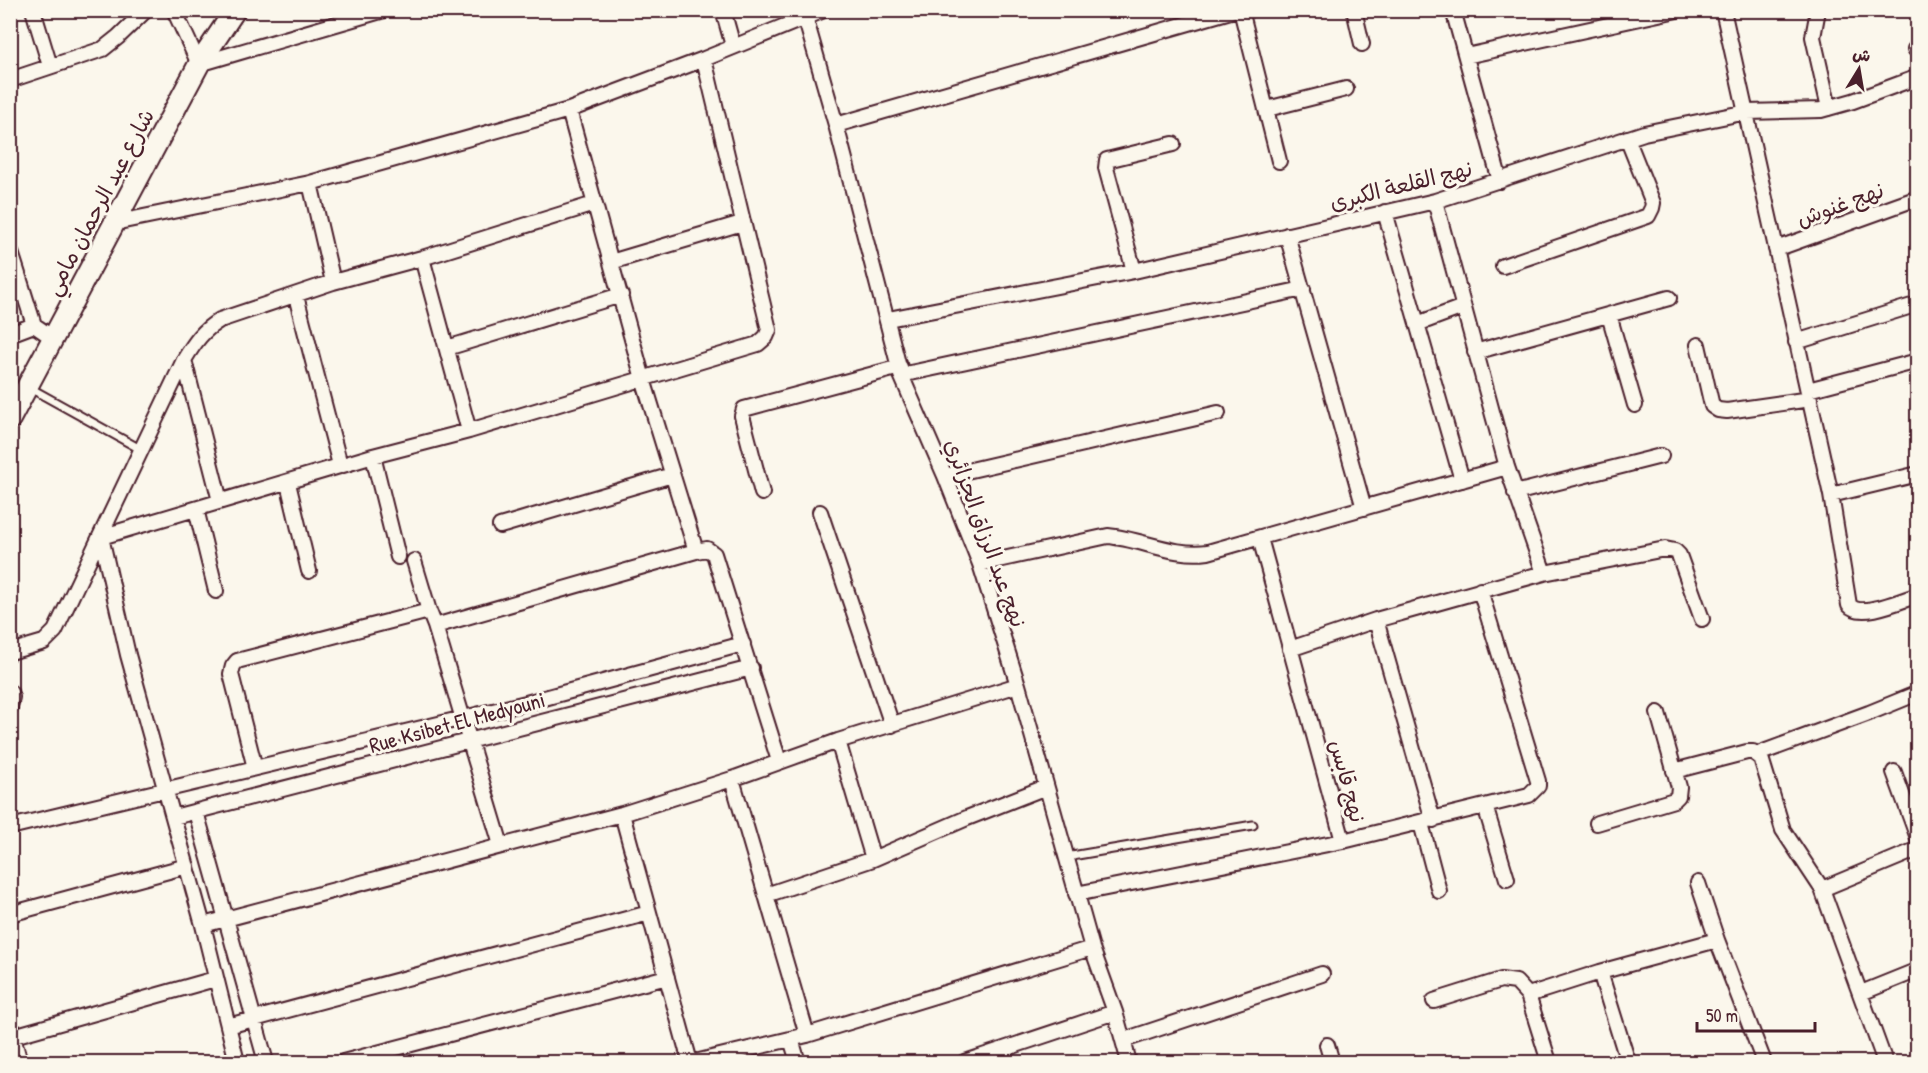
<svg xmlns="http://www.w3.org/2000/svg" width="1928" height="1073" viewBox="0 0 1928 1073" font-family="'Patrick Hand','Playpen Sans Arabic',sans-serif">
	<rect width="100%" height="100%" fill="#fbf7ec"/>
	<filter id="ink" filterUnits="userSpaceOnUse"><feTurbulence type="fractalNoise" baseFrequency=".0167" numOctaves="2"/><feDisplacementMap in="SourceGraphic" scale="12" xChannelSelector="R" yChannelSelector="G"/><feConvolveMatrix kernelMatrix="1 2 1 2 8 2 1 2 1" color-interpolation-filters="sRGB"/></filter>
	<g filter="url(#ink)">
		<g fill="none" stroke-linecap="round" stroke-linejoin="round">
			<g stroke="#4a1f2b" stroke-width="11">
				<path id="lane" d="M30 388 142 450
					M1066 857 1253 825"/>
			</g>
			<g stroke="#4a1f2b" stroke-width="18">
				<path id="street" d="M33 10 50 66
					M174 10 199 64 384 10
					M723 10 733 46
					M1241 10 1279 161
					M1354 10 1362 44
					M1453 10 1500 181
					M1723 10 1831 495 1849 605C1861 619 1902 600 1918 595
					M1818 10 1813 37 1829 108
					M805 17 836 125 901 375 945 476 980 564 1018 685 1092 948 1115 1012 1129 1062
					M1915 49 1918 48
					M1466 56 1677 10
					M10 80 103 49 118 37 146 10
					M1267 109 1346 89
					M569 110 643 379 696 551 707 549 714 554 779 761
					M836 125 1234 10
					M310 183 333 282
					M1435 201 1507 467 1544 573
					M1385 212 1462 480
					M114 223 310 183 569 110 704 59 824 10
					M1287 235 1364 508
					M10 249 34 325 53 338
					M1776 249 1918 198
					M422 258 469 431
					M611 262 742 223
					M1503 266 1648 216 1652 208 1653 203 1627 138
					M1134 271 1106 168 1107 160 1173 144
					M296 296 340 465
					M1609 315 1635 405
					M888 319 1134 271 1435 201 1644 133 1747 112 1821 110 1853 101 1918 77
					M1417 324 1463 307
					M10 334 34 325
					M1796 342 1918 304
					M1698 345 1712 406 1718 410 1727 411 1810 399
					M447 348 621 295
					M1475 352 1669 298
					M184 360 220 501
					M901 375 1303 289
					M1808 390 1918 361
					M373 456 398 557
					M945 476 1218 413
					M288 483 309 571
					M762 493 742 416 744 409 900 367
					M1515 493 1661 456
					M1831 495 1918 474
					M196 509 216 591
					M820 512 892 725
					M500 526 672 475
					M101 537 373 456 469 431 758 344 766 337 769 330 704 59
					M101 537 128 655 203 925 237 1062
					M1260 538 1343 841
					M414 561 429 611
					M980 564 1108 536C1141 539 1175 557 1208 552L1507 467
					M1376 620 1433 820
					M1290 649 1376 620 1544 573 1665 549 1675 551 1679 555 1702 619
					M10 652 44 642 55 631 184 360C195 342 203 330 220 320L333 282 422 258 594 204
					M10 692 12 697 10 708
					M838 741 873 859
					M1758 754 1869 713 1918 693
					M255 768 231 674 233 666 237 661 429 611 435 626
					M1674 771 1747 752H1753L1761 758 1783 830 1822 889 1885 1062
					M1894 772 1918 838
					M732 779 807 1035
					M1485 806 1507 879
					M196 812 266 1062
					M622 814 690 1062
					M174 817 751 668
					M1421 823 1439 891
					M1597 823 1674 800 1678 796 1679 787 1658 713
					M10 827 526 703 743 644
					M501 845 435 626 696 551
					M1698 883 1717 940
					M1822 889 1918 849
					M1076 894 1343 841 1529 795 1538 786V781L1480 590
					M766 895 873 859 967 818 1046 787
					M10 914 187 866
					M203 925 622 814 732 779 838 741 1018 685
					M1600 972 1628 1062
					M1861 993 1918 970
					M1528 995 1600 972 1717 940 1764 1062
					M1434 1001 1501 980 1516 982 1528 995 1549 1062
					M228 1026 649 913
					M11 1030 20 1062
					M10 1037 215 979
					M791 1039 798 1062
					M1124 1040 1322 974
					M1327 1045 1332 1062
					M343 1062 667 977
					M695 1062 807 1035 1092 948
					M965 1062 1115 1012"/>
			</g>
			<g stroke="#4a1f2b" stroke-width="24">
				<path id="secondary" d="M10 419 199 64 235 10"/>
			</g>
			<use href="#lane" stroke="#fbf7ec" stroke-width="7"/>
			<use href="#street" stroke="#fbf7ec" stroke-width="14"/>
			<use href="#secondary" stroke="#fbf7ec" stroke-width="20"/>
		</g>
	</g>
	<g text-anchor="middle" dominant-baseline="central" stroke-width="6" stroke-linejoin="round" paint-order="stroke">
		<g font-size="22" fill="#4a1f2b" stroke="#fbf7ec">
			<text transform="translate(1401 185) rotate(-14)">نهج القلعة الكبرى</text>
			<text transform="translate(99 202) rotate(-62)">شارع عبد الرحمان مامي</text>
			<text transform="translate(1840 204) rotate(-20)">نهج غنوش</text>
			<text transform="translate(986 533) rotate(70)">نهج عبد الرزاق الجزائري</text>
			<text transform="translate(457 722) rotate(-15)">Rue Ksibet El Medyouni</text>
			<text transform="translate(1348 781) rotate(75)">نهج قابس</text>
		</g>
	</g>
	<rect width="1928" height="1073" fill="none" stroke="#fbf7ec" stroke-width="36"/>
	<rect x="18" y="18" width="1892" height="1037" fill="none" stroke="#4a1f2b" stroke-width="2" filter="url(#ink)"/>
	<g transform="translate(1859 69) rotate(11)" stroke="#fbf7ec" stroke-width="4.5" paint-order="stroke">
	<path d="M0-4.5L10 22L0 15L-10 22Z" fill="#4a1f2b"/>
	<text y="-9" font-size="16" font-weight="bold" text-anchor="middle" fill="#4a1f2b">ش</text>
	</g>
	<path d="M1697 1022v9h118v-9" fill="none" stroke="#4a1f2b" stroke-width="3"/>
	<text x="1706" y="1022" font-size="18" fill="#4a1f2b" stroke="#fbf7ec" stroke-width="4.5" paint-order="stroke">50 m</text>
</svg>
